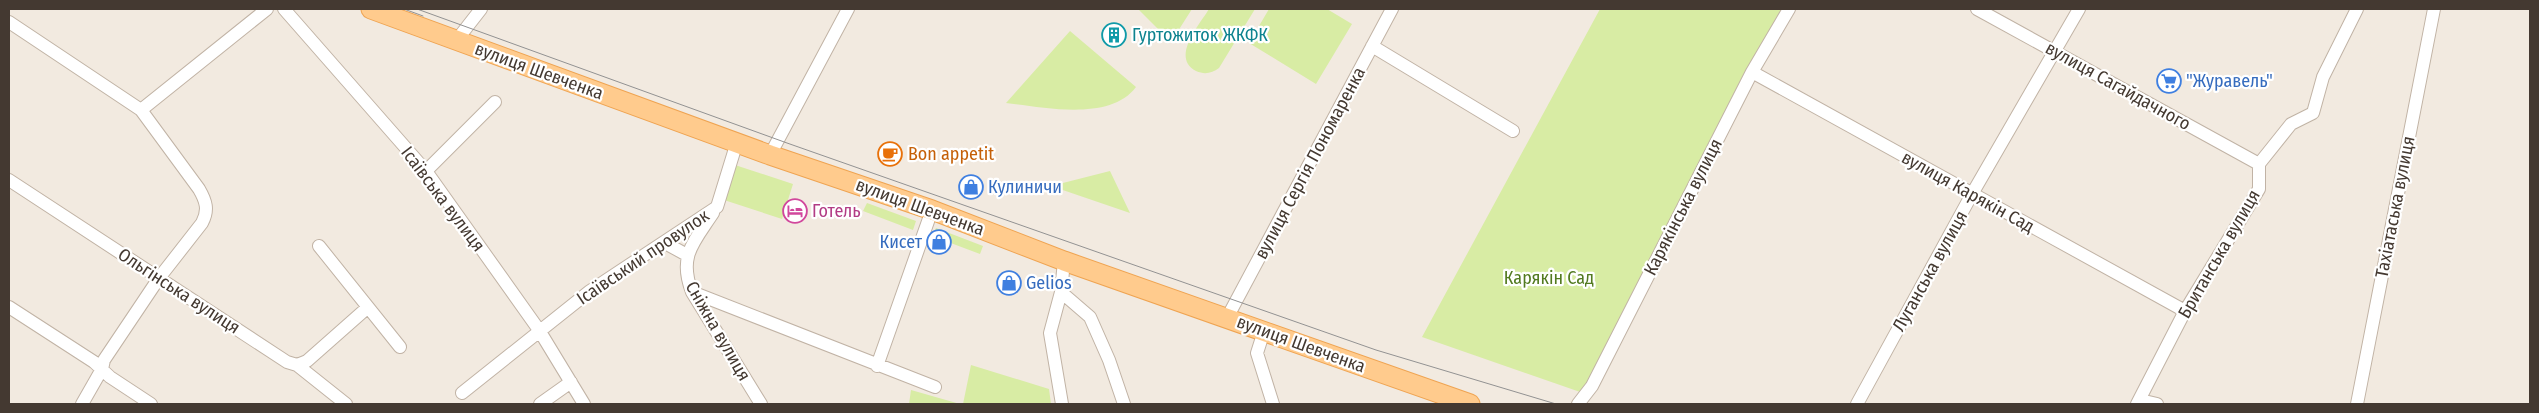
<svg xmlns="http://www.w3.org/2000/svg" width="2539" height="413" viewBox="0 0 2539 413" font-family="'Fira Sans Condensed',sans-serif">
	<rect width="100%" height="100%" fill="#f2eae0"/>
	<path fill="#d8eca4" d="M1138 9H1192L1171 42Z
		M1209 9H1255L1219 68C1212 73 1205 75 1196 71 1170 58 1200 24 1209 9Z
		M1269 9H1327L1352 24 1316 84 1249 43Z
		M1600 9H1782L1583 393 1422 337Z
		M1070 31 1136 87C1110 122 1043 107 1006 103Z
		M735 165 793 184 782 219 724 200Z
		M1110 171 1130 213 1051 186Z
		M867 203 916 221 913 230 863 211Z
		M936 228 983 246 980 254 932 236Z
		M971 365 1049 389 1051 404H963Z
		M911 390 960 404H909Z"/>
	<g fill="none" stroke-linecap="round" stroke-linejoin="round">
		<g stroke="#c1b3a5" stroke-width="14">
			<path id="street" d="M284 9 426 171 539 330 584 404
				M1977 9 2259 164
				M9 22 141 110 199 189C206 201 209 210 202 223L159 278 104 360 102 369 82 404
				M456 41 481 9
				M1372 46 1513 131
				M1752 72 2185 311
				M141 110 267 9
				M770 155 848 9
				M426 171 495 102
				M9 180 287 362 297 365 346 404
				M713 213C694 242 678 256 692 292L761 404
				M665 243 687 255
				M319 246 400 347
				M1064 261 1061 292 1090 317 1109 360 1124 404
				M692 292 935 387
				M1061 292 1050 333 1062 404
				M9 307 94 362 110 377 151 404
				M1227 318 1392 9
				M1264 331 1257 353 1273 404
				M297 365 307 361 367 308
				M877 366 932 210
				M462 393 590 291 717 207 737 142
				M2140 400 2157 404
				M540 404 571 382
				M1578 404 1592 386 1752 72 1789 9
				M1857 404 1972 194 2079 9
				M2137 404 2185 311 2259 189V164L2291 124 2313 113 2323 77 2357 9
				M2357 404 2434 9"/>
		</g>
		<g stroke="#efa452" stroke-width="21">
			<path id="primary" d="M371 9 770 155 932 210 1064 261 1470 404"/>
		</g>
		<use href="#street" stroke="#fff" stroke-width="12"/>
		<use href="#primary" stroke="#ffcb8d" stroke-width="19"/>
		<path stroke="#929292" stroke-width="1" d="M404 9 423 16
			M417 9 787 143 1376 350 1556 404"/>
	</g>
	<defs>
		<g id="building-ring" transform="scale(1.25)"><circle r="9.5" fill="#fff" stroke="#0f9aa8" stroke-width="1.5"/><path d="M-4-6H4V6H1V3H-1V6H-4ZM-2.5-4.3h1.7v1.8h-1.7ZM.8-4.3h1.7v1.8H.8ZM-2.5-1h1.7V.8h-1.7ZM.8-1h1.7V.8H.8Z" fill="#0f9aa8"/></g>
		<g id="supermarket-ring" transform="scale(1.25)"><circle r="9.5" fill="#fff" stroke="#3f7fe0" stroke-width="1.5"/><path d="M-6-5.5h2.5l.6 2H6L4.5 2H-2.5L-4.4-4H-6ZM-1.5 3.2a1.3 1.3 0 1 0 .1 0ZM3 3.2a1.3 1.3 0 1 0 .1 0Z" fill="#3f7fe0"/></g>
		<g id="cafe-ring" transform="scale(1.25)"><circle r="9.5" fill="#fff" stroke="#e8710a" stroke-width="1.5"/><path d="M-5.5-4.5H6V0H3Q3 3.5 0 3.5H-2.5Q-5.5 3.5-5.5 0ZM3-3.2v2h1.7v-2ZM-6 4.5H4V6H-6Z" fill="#e8710a"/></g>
		<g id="shop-ring" transform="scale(1.25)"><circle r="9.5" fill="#fff" stroke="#3f7fe0" stroke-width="1.5"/><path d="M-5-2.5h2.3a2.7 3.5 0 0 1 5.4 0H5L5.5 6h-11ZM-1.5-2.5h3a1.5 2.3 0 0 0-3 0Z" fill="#3f7fe0"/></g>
		<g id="hotel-ring" transform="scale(1.25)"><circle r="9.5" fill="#fff" stroke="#d1479c" stroke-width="1.5"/><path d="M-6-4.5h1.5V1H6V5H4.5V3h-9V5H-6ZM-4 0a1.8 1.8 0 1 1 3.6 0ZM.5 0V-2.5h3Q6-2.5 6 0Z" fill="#d1479c"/></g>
	</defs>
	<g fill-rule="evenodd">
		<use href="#building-ring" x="1114" y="35"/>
		<use href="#supermarket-ring" x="2169" y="81"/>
		<use href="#cafe-ring" x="890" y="154"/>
		<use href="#shop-ring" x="971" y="187"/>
		<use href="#hotel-ring" x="795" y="211"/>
		<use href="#shop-ring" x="939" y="242"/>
		<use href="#shop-ring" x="1009" y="283"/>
	</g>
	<g text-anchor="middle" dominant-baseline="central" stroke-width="4.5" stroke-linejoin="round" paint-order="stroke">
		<g font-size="18" fill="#0d838f" stroke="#fff" text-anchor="start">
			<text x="1132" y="35">Гуртожиток ЖКФК</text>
		</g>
		<g font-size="18" fill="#443931" stroke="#fff">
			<text transform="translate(539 71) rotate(20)">вулиця Шевченка</text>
			<text transform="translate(2118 86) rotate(29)">вулиця Сагайдачного</text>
			<text transform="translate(1310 163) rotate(-62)">вулиця Сергія Пономаренка</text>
			<text transform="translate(1968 192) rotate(29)">вулиця Карякін Сад</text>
			<text transform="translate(443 199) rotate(53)">Ісаївська вулиця</text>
			<text transform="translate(920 207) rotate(20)">вулиця Шевченка</text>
			<text transform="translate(1683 207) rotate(-63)">Карякінська вулиця</text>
			<text transform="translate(2395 207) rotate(-79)">Тахіатаська вулиця</text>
			<text transform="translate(2219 254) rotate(-60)">Британська вулиця</text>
			<text transform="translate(643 257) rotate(-34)">Ісаївський провулок</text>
			<text transform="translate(1930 271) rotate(-61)">Луганська вулиця</text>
			<text transform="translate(179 291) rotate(33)">Ольгінська вулиця</text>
			<text transform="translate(718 331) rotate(60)">Сніжна вулиця</text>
			<text transform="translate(1301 344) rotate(20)">вулиця Шевченка</text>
		</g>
		<g font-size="18" fill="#366cbe" stroke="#fff" text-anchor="start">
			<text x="2186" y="81">"Журавель"</text>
			<text x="988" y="187">Кулиничи</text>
			<text x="922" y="242" text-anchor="end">Кисет</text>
			<text x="1026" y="283">Gelios</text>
		</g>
		<g font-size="18" fill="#c56008" stroke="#fff" text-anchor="start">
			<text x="908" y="154">Bon appetit</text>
		</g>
		<g font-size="18" fill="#b23c85" stroke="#fff" text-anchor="start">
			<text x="812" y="211">Готель</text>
		</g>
		<g font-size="18" fill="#527a20" stroke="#fff">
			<text x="1549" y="278">Карякін Сад</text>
		</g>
	</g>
	<rect width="2539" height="413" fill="none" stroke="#443931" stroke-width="20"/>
</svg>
